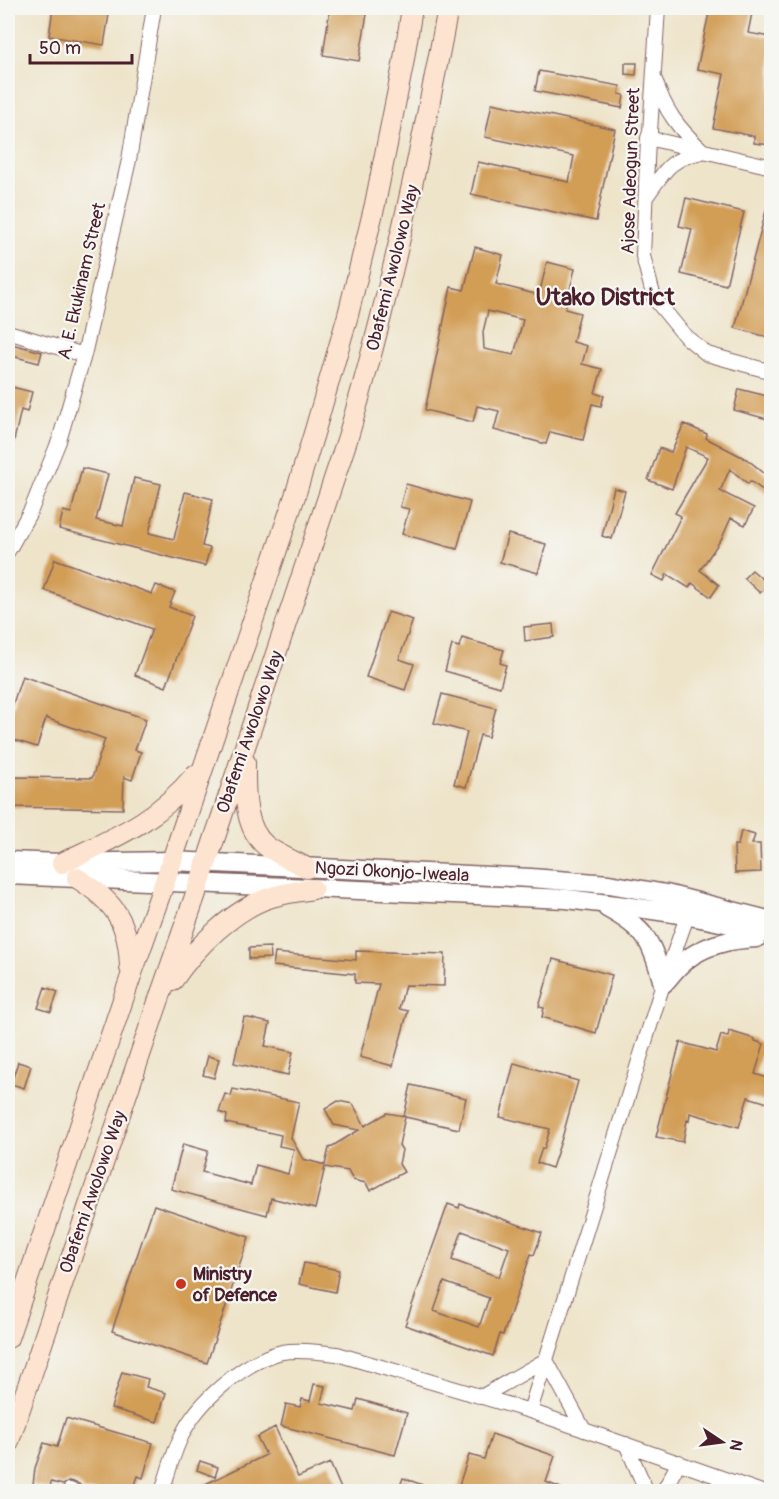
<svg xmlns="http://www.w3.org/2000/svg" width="779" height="1499" viewBox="0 0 779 1499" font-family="Pangolin,sans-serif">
	<rect width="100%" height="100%" fill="#f6f6f2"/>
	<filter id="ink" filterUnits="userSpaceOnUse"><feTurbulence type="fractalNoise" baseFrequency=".0167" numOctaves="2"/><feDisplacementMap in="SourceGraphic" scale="12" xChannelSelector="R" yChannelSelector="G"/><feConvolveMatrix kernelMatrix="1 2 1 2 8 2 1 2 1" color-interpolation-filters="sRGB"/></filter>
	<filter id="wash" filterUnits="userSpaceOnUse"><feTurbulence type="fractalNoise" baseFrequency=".008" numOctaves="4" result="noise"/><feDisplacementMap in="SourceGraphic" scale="24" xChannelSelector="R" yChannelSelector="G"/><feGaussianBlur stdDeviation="1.35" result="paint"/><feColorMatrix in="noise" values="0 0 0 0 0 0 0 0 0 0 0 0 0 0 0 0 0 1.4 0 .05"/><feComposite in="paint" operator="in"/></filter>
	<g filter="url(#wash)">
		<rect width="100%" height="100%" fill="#eee4ca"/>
		<g id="blocks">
			<path fill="#d29d55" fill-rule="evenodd" d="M53 8H110L104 45 49 36Z
				M330 8H368L359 61 323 55Z
				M710 8H753L748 33 771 37V145L754 143V136L713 128 724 74 697 69Z
				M625 63H637L636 75 625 74Z
				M539 71 620 86 619 94 624 95 622 108 535 91Z
				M492 103 615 129 596 221 471 194 478 162 569 182 574 156 485 137Z
				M686 198 744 212 726 285 681 274 692 229 679 226Z
				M768 203 771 204V338L735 328Z
				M475 247 503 255 496 284 539 295 547 262 575 269 565 309 580 313 573 342 587 346 582 364 602 369 595 393 604 396 601 406 592 404 583 440 550 432 546 444 494 430 499 411 477 406 473 422 425 410 451 287 464 290ZM488 311 523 320 514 355 484 349 483 332Z
				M8 343 42 352 39 363 8 355Z
				M8 386 32 392 27 412 21 410 12 449H8Z
				M739 389 771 397V420L734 410Z
				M684 424 707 434 706 438 748 460 771 479V496L750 481 748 484 730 469 720 491 754 508 745 525 731 518 722 538 700 570 719 585 711 597 692 583 689 588 667 574 664 581 652 575 681 516 675 513 708 457 686 447 672 489 648 480 659 448 671 452Z
				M82 468 108 474 96 520 123 526 134 478 161 484 149 533 174 539 185 492 213 499 202 546 210 548 205 566 59 529 63 511 71 513Z
				M406 484 470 502 457 549 402 534 409 509 400 507Z
				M614 488 625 491 612 539 602 536Z
				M508 534 546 544 538 573 500 562Z
				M55 559 152 594 156 585 175 592 169 607 192 616 166 687 135 675 152 629 44 590Z
				M752 570 768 584 760 593 744 578Z
				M388 612 413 620 399 659 414 664 405 690 366 677Z
				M553 624 554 637 525 641 524 627Z
				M462 638 504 650 500 663 506 665 500 687 445 671 452 645 459 647Z
				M22 676 146 719 135 750 141 752 132 780 124 777 123 809 8 807V777L92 778 105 739 46 718 37 747 8 738V719Z
				M442 694 496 708 488 737 480 735 466 787 454 784 467 732 434 723Z
				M741 831 755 835 752 844H760L761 872 735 873 734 845H738Z
				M270 947 271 958 249 959V948Z
				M356 951 445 954 444 986 405 985 399 1009 408 1011 393 1066 360 1057 379 984 355 983V974L273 966 275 953 356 960Z
				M553 959 612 975 596 1033 542 1017 544 1008 539 1007Z
				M45 987 58 992 51 1012 38 1008Z
				M244 1017 270 1023 265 1046 293 1052 288 1075 234 1063Z
				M729 1031 755 1039V1041L764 1044 755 1074 771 1079V1104L748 1097 739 1127 690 1113 689 1121 687 1120 683 1142 656 1137 680 1042 716 1052 721 1035 728 1037Z
				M208 1056 219 1059 214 1078 203 1075Z
				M18 1062 31 1066 24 1088 11 1084Z
				M514 1063 578 1081 562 1138 552 1168 537 1163 542 1148 544 1149 550 1129 500 1117Z
				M411 1085 466 1098 459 1129 405 1117 399 1145 402 1150 399 1164 404 1172 370 1191 366 1183 353 1180 348 1171 325 1167 315 1209 271 1198 267 1215 171 1189 183 1144 208 1151 202 1172 251 1185 256 1165 288 1174 294 1149 279 1146 281 1135 226 1123 227 1115 219 1112 225 1094 231 1096 233 1089 299 1102 291 1138 303 1159 325 1165 329 1148 359 1130 334 1125 325 1109 338 1101 353 1104 365 1126 387 1113 404 1116Z
				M448 1204 459 1208 460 1204 542 1233 534 1255 531 1254 503 1335 500 1334 493 1356 405 1325ZM462 1231 509 1248 499 1277 452 1260ZM444 1282 489 1298 479 1327 434 1311Z
				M154 1205 249 1237 207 1363 112 1331Z
				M304 1263 339 1270 335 1292 299 1284Z
				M122 1372 148 1379 146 1387 166 1393 157 1422 111 1408Z
				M314 1384 325 1386 321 1403 355 1411 358 1399 407 1413 395 1455 281 1426 286 1404 300 1407 302 1399 310 1401Z
				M66 1418 153 1443 143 1478 138 1476 133 1491H84L79 1484 70 1481 63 1485 51 1482 50 1489 33 1485 35 1468 44 1443 57 1447Z
				M275 1427 298 1477 330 1463 342 1491H191L266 1455 257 1437Z
				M492 1434 555 1456 546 1482 568 1491H457L469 1455 484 1459Z
				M200 1461 218 1467 215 1477 197 1470Z
				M403 1478 437 1490 436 1491H398Z"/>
		</g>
	</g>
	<g filter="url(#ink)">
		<use href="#blocks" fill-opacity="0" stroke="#836463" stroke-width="1.5"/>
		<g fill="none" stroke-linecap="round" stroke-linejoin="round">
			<g stroke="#836463" stroke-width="16">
				<path id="minor" d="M658 8 650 132 648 138 643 256 654 298 685 336 707 354 772 372
					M655 80C665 111 678 128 702 150
					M648 138 772 167
					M646 197C666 170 667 160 702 152
					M8 332 84 355
					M8 551 31 510 59 441 84 355 129 160 154 8
					M481 1397 546 1360 584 1430
					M530 1411 762 1492
					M626 1444 647 1492
					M70 1490 74 1492
					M162 1492C168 1473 173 1453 182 1435 198 1401 245 1361 282 1352 299 1349 319 1352 337 1354L530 1411 663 984 690 908
					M663 1492 679 1462
					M706 1492 735 1482"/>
			</g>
			<g stroke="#836463" stroke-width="21">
				<path id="tertiary" d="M8 861 62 863 171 861 531 878 609 884 666 894 772 921
					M8 875 567 899C635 907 705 915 772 935
					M607 908C646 929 652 941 663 984
					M663 984C671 976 677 966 686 960 706 944 732 939 757 938"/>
			</g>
			<g stroke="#836463" stroke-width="22">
				<path id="secondary" d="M245 762C245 789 243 827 266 846 278 855 294 861 307 868
					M62 863C115 837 156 822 195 775
					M77 878C115 902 129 922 130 968
					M173 980C195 948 234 908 272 897 285 893 299 891 313 889
					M8 1338 131 976 165 881 295 496 315 430 348 315 375 204 403 65 412 8
					M8 1444 158 1002 200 882 348 437C390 295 421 152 448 8"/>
			</g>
			<use href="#minor" stroke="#fff" stroke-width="14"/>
			<use href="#tertiary" stroke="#fff" stroke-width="18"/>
			<use href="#secondary" stroke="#fde4d0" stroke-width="20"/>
		</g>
	</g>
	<circle fill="#c8321e" stroke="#f6f6f2" stroke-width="2" cx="181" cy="1284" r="6"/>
	<g text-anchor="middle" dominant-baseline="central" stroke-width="4.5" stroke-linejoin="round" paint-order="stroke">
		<g font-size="18" fill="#4a1f2b" stroke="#f6f6f2">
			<text transform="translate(631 171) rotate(-88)">Ajose Adeogun Street</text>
			<text transform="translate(393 268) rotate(-76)">Obafemi Awolowo Way</text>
			<text transform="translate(82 281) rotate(-77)">A. E. Ekukinam Street</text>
			<text transform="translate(250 732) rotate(-71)">Obafemi Awolowo Way</text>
			<text transform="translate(392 872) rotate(3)">Ngozi Okonjo-Iweala</text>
			<text transform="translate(93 1192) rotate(-71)">Obafemi Awolowo Way</text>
		</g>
		<g font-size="18" font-weight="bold" fill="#4a1f2b" stroke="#f6f6f2" text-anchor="start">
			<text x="193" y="1274">Ministry<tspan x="193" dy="21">of Defence</tspan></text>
		</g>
		<g font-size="24" font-weight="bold" fill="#4a1f2b" stroke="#f6f6f2">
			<text x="605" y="297">Utako District</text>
		</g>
	</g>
	<rect width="779" height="1499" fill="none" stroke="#f6f6f2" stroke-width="30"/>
	<g transform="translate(722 1442) rotate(103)" stroke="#f6f6f2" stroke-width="4.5" paint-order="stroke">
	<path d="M0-4.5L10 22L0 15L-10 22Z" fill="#4a1f2b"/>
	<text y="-9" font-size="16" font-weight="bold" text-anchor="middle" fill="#4a1f2b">N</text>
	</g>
	<path d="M30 54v9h102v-9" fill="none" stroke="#4a1f2b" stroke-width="3"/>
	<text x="39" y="54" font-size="18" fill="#4a1f2b" stroke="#f6f6f2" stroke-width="4.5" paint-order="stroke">50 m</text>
</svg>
